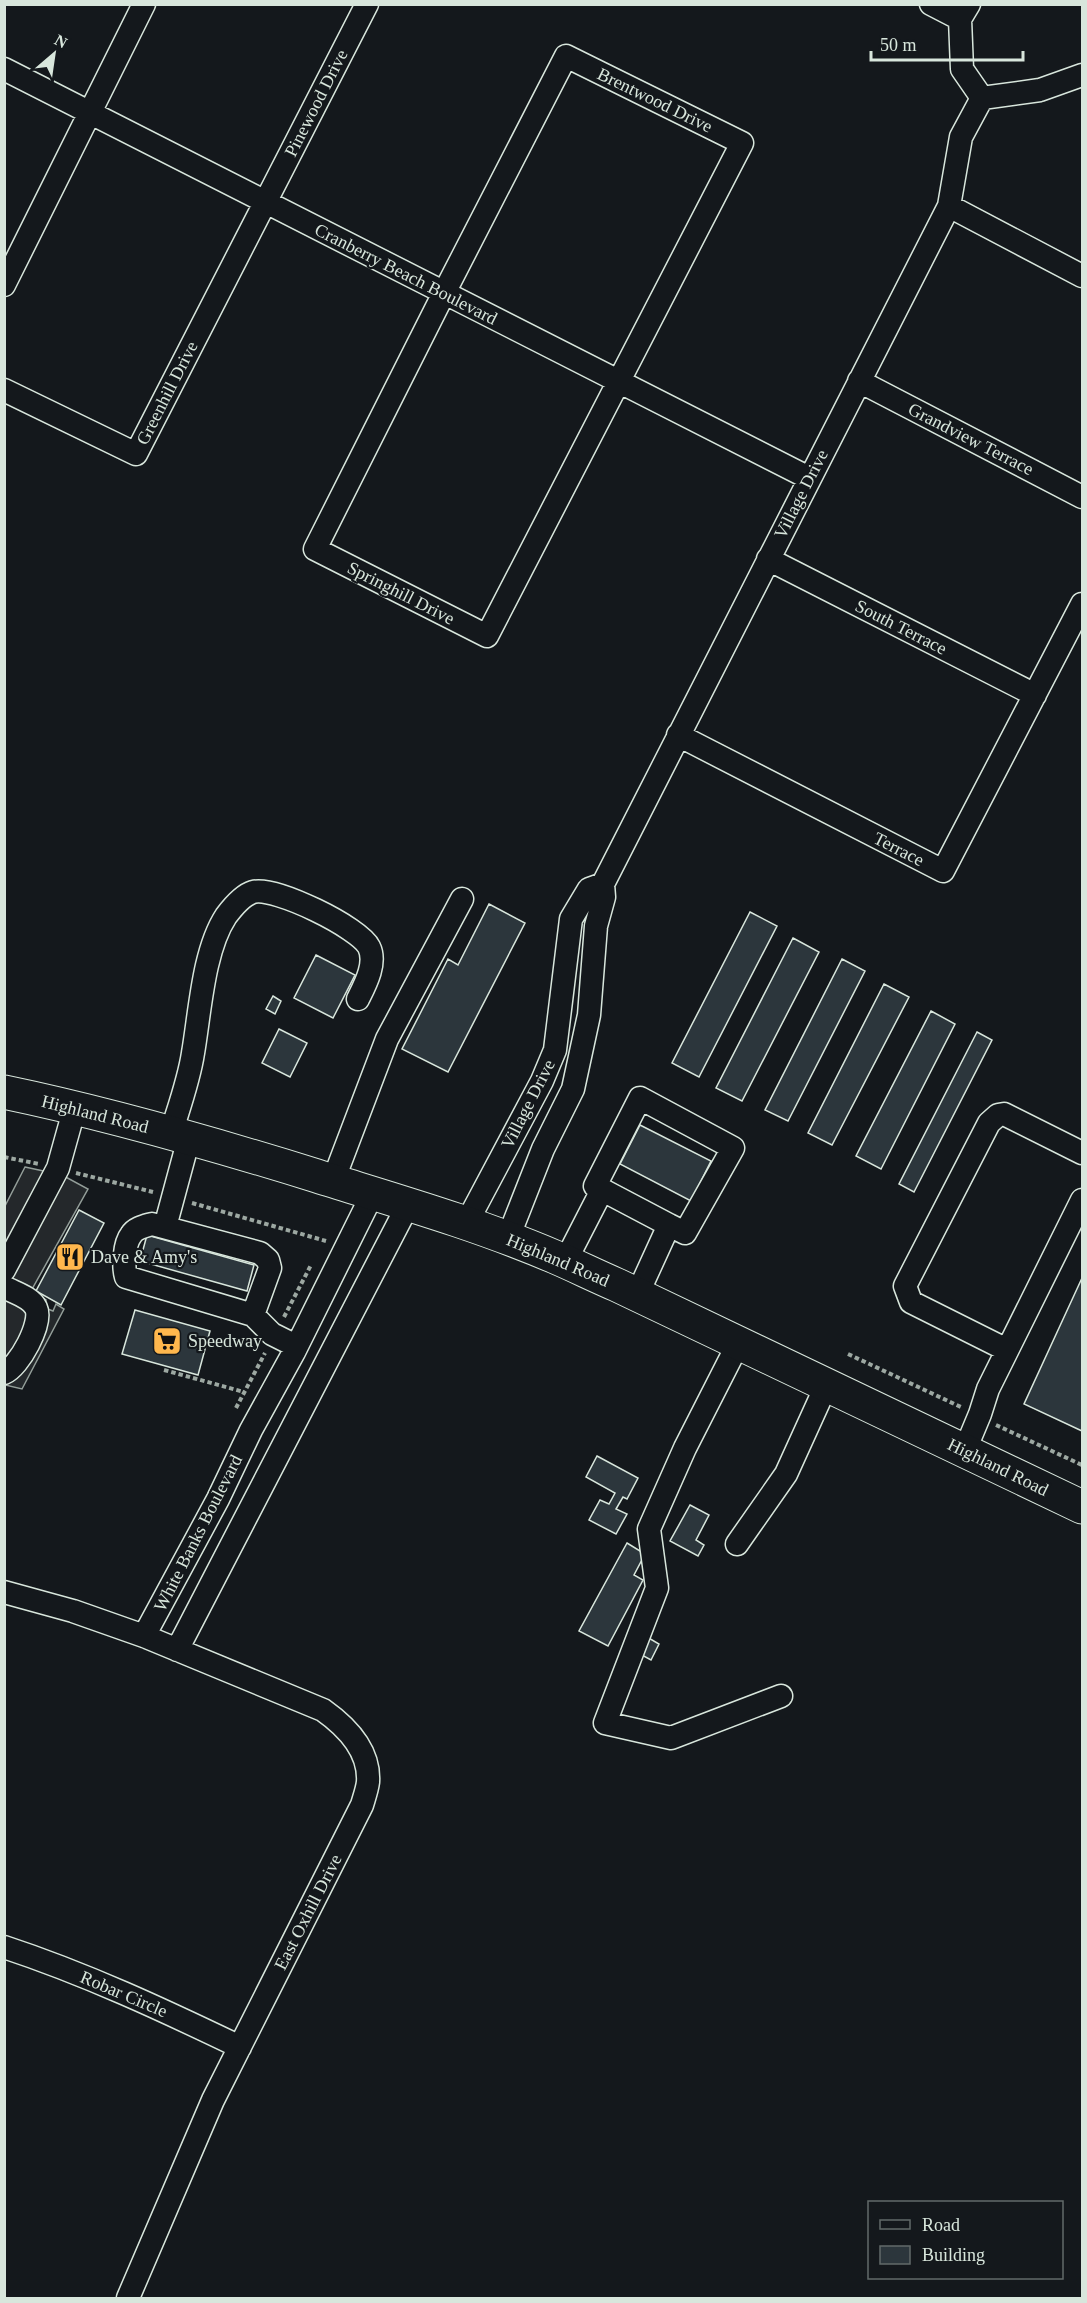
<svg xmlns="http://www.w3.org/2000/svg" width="1087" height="2303" viewBox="0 0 1087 2303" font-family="Georgia,serif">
	<rect width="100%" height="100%" fill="#14181c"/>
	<path fill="#24282b" stroke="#939e99" stroke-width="1.5" d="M25 1167 62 1175 88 1189 31 1291 46 1300 45 1308 53 1311 56 1304 64 1309 22 1389 5 1385V1206Z"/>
	<path fill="#2c363c" stroke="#d8e6dc" stroke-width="1.5" d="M489 904 525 923 448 1072 402 1049 448 959 458 965Z
		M750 912 777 926 699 1077 672 1063Z
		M793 938 819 952 742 1101 716 1088Z
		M316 955 355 975 333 1018 294 998Z
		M842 959 865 971 788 1121 765 1110Z
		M884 984 909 997 832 1145 808 1133Z
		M273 996 281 1001 275 1014 266 1009Z
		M931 1011 955 1024 881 1169 856 1156Z
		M279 1029 307 1043 290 1077 262 1063Z
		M977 1032 992 1040 914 1192 899 1184Z
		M640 1125 711 1161 691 1201 620 1164Z
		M79 1210 104 1223 61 1305 36 1291Z
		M147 1235 254 1265 247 1291 140 1261Z
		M1082 1278V1431L1024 1404Z
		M135 1310 210 1331 198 1375 122 1354Z
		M597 1456 638 1478 627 1499 623 1497 616 1509 627 1514 616 1534 589 1520 600 1500 609 1504 615 1493 586 1477Z
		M690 1505 709 1515 696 1540 704 1545 698 1556 670 1541Z
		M627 1543 645 1554 634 1575 643 1580 608 1646 579 1631Z
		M647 1637 659 1644 651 1660 638 1653Z"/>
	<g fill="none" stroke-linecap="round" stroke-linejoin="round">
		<g stroke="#d8e6dc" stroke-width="25">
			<path id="minor" d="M931 4 960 19
				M969 4 960 19 962 69 982 98
				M566 56 742 143 487 636 315 549 444 293Z
				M4 69 809 478
				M982 98 1040 90 1082 75
				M949 206 1082 276
				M4 285 144 4
				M859 381 1082 497
				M4 390 136 454 367 4
				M768 559 1035 695
				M678 735 943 871 1082 604
				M171 1133C179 1107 189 1080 193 1053 200 1013 203 951 226 916 232 908 243 895 253 892 275 886 360 928 369 947 377 963 365 985 358 999
				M333 1181 387 1039 462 899
				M466 1224 542 1081 555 1050 571 919 589 889 603 884
				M165 1227 189 1138
				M508 1238 543 1149 573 1089 589 1015 596 926 604 897 603 884 949 206 961 137 982 98
				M565 1262 602 1190
				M4 1270 58 1168 75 1107
				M4 1287C15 1293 31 1297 36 1308 43 1323 19 1367 4 1373
				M637 1295 669 1225 595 1186 640 1098 733 1148 685 1233 669 1225
				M253 1315 270 1268 268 1260 260 1253 152 1224C145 1226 135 1228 131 1235 124 1244 123 1267 126 1277L253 1315 272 1334 296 1346
				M739 1342 685 1448 649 1529 657 1588 605 1723 671 1738 781 1696
				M1007 1350 911 1302 905 1286 989 1123 998 1115 1004 1114 1082 1153
				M965 1450 980 1414 988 1389 1082 1200
				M737 1544 786 1474 826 1386
				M4 1592 73 1611 144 1636 323 1710C347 1727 370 1750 368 1782 367 1790 364 1798 362 1805L213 2100 128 2298
				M144 1636 218 1499 251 1430 294 1352 373 1193
				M177 1650 408 1205
				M4 1947C86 1974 163 2010 240 2047"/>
		</g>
		<g stroke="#d8e6dc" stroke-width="35">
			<path id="highway" d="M4 1092C110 1114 214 1144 317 1176 397 1201 478 1224 555 1257 576 1266 596 1276 617 1285L1082 1507"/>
		</g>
		<path stroke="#9da8a2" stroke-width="4" stroke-dasharray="4.5 3" stroke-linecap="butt" d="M4 1157 39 1164
			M76 1173 153 1192
			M192 1203 326 1241
			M284 1317 311 1265
			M848 1354 963 1408
			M164 1370 244 1392
			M236 1408 265 1353
			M996 1425 1082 1465"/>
		<use href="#minor" stroke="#14181c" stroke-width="22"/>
		<use href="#highway" stroke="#14181c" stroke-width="33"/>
	</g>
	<defs>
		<g id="restaurant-square" transform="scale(1.5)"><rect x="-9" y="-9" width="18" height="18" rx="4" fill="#ffb74d" stroke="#14181c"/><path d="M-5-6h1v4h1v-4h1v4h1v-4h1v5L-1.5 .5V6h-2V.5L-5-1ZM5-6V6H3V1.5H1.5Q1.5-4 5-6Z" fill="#111"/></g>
		<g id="supermarket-square" transform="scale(1.5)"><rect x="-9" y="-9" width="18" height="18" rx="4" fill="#ffb74d" stroke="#14181c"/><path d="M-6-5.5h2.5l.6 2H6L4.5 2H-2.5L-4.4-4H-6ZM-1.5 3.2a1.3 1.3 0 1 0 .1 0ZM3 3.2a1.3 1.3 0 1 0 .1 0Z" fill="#111"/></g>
	</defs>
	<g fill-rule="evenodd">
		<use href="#restaurant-square" x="70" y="1257"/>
		<use href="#supermarket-square" x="167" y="1341"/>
	</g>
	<g text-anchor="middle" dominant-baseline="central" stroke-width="4.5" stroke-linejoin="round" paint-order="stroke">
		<g font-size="18" fill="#d8e6dc" stroke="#14181c">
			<text transform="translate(655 100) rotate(26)">Brentwood Drive</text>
			<text transform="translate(316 103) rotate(-63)">Pinewood Drive</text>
			<text transform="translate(406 274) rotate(27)">Cranberry Beach Boulevard</text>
			<text transform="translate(167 393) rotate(-63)">Greenhill Drive</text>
			<text transform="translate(971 439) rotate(27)">Grandview Terrace</text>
			<text transform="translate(801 494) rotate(-63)">Village Drive</text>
			<text transform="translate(401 593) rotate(27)">Springhill Drive</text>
			<text transform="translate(901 627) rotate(27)">South Terrace</text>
			<text transform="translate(899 849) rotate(27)">Terrace</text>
			<text transform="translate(528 1104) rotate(-63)">Village Drive</text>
			<text transform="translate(95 1114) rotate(14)">Highland Road</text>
			<text transform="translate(558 1260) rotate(23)">Highland Road</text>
			<text transform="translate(998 1467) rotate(26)">Highland Road</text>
			<text transform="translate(198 1533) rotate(-63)">White Banks Boulevard</text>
			<text transform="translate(308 1912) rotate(-63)">East Oxhill Drive</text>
			<text transform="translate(124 1994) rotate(23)">Robar Circle</text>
		</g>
		<g font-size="18" fill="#d8e6dc" stroke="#14181c" text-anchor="start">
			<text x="91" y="1257">Dave &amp; Amy's</text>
			<text x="188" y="1341">Speedway</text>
		</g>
	</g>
	<rect width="1087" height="2303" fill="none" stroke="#d8e6dc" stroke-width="12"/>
	<rect x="868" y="2201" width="195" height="78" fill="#14181c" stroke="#626a69" stroke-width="1.5"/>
	<rect x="880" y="2220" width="30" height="9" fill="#14181c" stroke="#626a69" stroke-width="1.5"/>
	<text x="922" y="2231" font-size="18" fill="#d8e6dc">Road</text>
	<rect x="880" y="2246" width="30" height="18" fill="#2c363c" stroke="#626a69" stroke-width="1.5"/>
	<text x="922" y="2261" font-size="18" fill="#d8e6dc">Building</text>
	<g transform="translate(54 54) rotate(29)" stroke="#14181c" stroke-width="4.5" paint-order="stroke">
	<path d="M0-4.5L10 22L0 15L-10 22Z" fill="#d8e6dc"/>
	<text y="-9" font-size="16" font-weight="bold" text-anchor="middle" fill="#d8e6dc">N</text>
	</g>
	<path d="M871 51v9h152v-9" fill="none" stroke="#d8e6dc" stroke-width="3"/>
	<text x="880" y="51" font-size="18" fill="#d8e6dc" stroke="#14181c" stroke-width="4.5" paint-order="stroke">50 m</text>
</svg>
